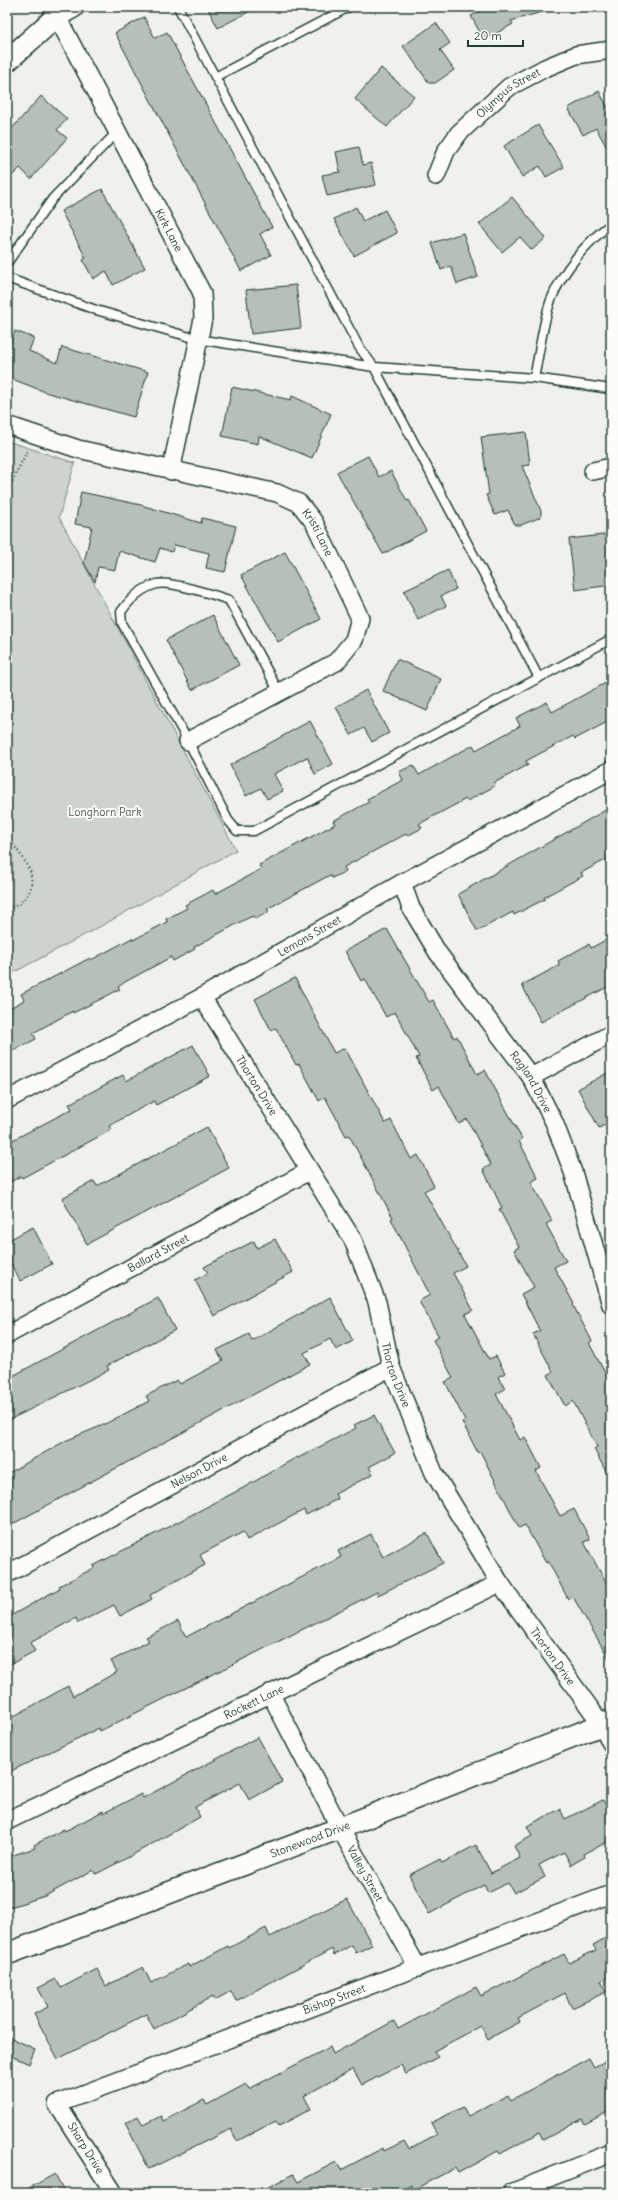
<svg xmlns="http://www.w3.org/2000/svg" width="618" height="2200" viewBox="0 0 618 2200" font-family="Delius,sans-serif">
	<rect width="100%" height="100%" fill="#f0f1eb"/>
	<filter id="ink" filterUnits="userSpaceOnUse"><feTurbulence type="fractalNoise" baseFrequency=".025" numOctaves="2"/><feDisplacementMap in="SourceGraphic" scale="8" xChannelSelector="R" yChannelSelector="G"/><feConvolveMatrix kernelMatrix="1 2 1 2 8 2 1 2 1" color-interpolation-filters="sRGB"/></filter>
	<g filter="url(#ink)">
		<path fill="#cdd3cd" stroke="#768880" d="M7 441 75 463 59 517 236 850 103 925 7 976Z"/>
		<path fill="#b6bfb8" stroke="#1f3d34" d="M207 7H258L218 28Z
			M488 7H544L545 11 511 21 513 24 484 40 471 16Z
			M144 17 155 38 167 32 272 227 260 234 271 255 241 271 115 33Z
			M436 23 450 43 440 50 454 70 435 83H429L403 46Z
			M381 68 414 96 387 127 355 99Z
			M599 91 611 114V155L596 128 583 135 568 108Z
			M41 96 67 119 57 130 67 138 31 179 20 168 7 181V134Z
			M538 125 564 167 546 177 540 166 522 177 504 146Z
			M359 147 363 165 371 163 376 185 327 196 322 175 340 172 336 152Z
			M102 189 145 268 113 285 106 271 93 279 83 260 86 258 61 211Z
			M512 197 546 238 532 250 520 237 502 252 479 224Z
			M356 207 363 221 385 210 397 233 354 256 334 219Z
			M463 233 478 277 457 284 451 266 441 270 432 243Z
			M296 285 301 328 251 334 246 290Z
			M15 331 34 338 29 351 57 363 62 347 148 372 134 417 48 393 7 377V353Z
			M232 387 291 400 292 396 331 414 312 458 259 436 258 444 222 436Z
			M526 432 530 465 522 466 541 511V517L521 525H515L508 510 495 515 486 495 489 494 481 437Z
			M368 456 379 477 391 471 407 501 409 500 426 531 383 554 337 472Z
			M81 492 141 505 201 523 202 518 236 526 225 572 206 568 209 553 174 545 172 552 160 548 155 562 119 551 115 570 98 567 95 582 84 563 92 527 75 524Z
			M611 534V585L575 590 569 539Z
			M285 552 321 619 278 642 241 575Z
			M448 570 456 589 441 596 446 606 418 620 404 591Z
			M213 615 239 665 192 690 166 640Z
			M397 659 441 679 427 711 383 691Z
			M611 680V720L575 739 573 736 526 761 528 765 494 783 495 786 467 801 466 799 419 824 422 828 407 836 406 834 344 867 346 871 332 878 330 875 267 909 269 912 255 919 253 916 244 920 194 947 195 949 173 961 171 957 125 982 118 987 120 989 99 1000 73 1013V1011L33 1033 36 1039 7 1054V1010L24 1000 21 994 90 958 91 960 132 938 133 940 167 922 166 919 187 908 185 905 213 890 215 894 261 869 259 865 335 824 333 821 369 802 367 799 403 780 399 772 413 765 419 775 473 745 476 750 520 726 516 718 547 702 552 712Z
			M366 690 389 733 372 742 364 728 351 735 336 707Z
			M310 721 333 764 315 774 307 757 274 774 283 791 267 799 261 788 246 796 230 765Z
			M611 807V857L581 873 583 876 544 897 545 899 514 915 513 912 477 931 458 894Z
			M387 929 429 1002 433 1000 454 1038 457 1036 477 1074 485 1070 522 1139 519 1141 538 1178 531 1182 552 1221 546 1224 566 1261 554 1267 574 1304 573 1305 592 1341 589 1343 611 1384V1481L594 1449 597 1447 573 1401 565 1406 548 1375 553 1372 533 1334 540 1331 521 1294 534 1287 514 1250 519 1247 499 1209 502 1208 483 1169 491 1165 467 1119 459 1124 439 1086 433 1090 416 1058 419 1057 395 1012 386 1017 365 979 361 981 345 951Z
			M611 937V985L541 1022 522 985 560 965 558 961 589 944 591 948Z
			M295 978 334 1053 345 1048 385 1123 391 1120 411 1159 418 1155 434 1186 424 1191 466 1266 453 1273 473 1310 465 1314 489 1359 496 1356 505 1373 498 1377 505 1389 496 1394 520 1440 525 1437 541 1468 536 1471 560 1516 574 1509 590 1539 584 1542 611 1592V1662L573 1597 568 1599 548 1561 546 1563 525 1525 519 1528 480 1451 478 1453 462 1422 465 1420 445 1382 453 1378 433 1340 439 1337 419 1301 430 1295 391 1219 393 1218 349 1135 346 1136 325 1097 319 1101 299 1064 296 1065 276 1028 271 1030 255 999Z
			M193 1045 210 1076 156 1105 154 1101 109 1126 111 1130 22 1178 21 1176 7 1184V1143L72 1109 69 1104 123 1075 126 1081Z
			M611 1071V1122L599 1128 578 1089Z
			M207 1127 229 1168 87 1244 62 1198 94 1181 97 1186Z
			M33 1227 52 1264 20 1281 7 1256V1241Z
			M275 1239 293 1272 214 1316 195 1280 208 1273 204 1267 254 1241 257 1248Z
			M330 1297 353 1341 336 1350 330 1339 304 1353 310 1364 7 1527V1474L65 1441 103 1425 149 1401 146 1396 177 1380 180 1384 223 1361 217 1350 249 1334 252 1341Z
			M158 1298 175 1330 107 1366 109 1370 7 1421V1379Z
			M374 1415 395 1453 369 1467 373 1474 335 1494 338 1499 306 1515 304 1510 247 1540 243 1532 200 1555 205 1565 150 1595 152 1599 120 1616 114 1605 78 1623 76 1618 30 1643 35 1651 7 1666V1618L60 1588 59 1586 94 1568 93 1566 243 1488 297 1457 298 1458 356 1428 354 1425Z
			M427 1533 443 1563 378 1595 377 1592 100 1731 99 1728 7 1773V1720L68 1686 73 1696 117 1672 111 1661 149 1641 146 1637 178 1621 186 1637 341 1557 338 1551 371 1534 383 1557Z
			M258 1737 282 1782 249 1800 240 1783 195 1807 200 1817 127 1858 96 1874 93 1870 45 1896 7 1908V1857L35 1848 34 1845 64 1829 65 1831 103 1811 104 1813 141 1794 143 1798Z
			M603 1800 611 1815V1840L584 1854 585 1857 571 1865 564 1852 539 1865 545 1877 514 1893 508 1883 488 1893 484 1885 429 1914 409 1875 440 1859 442 1863 476 1845 491 1873 520 1858 514 1846 532 1836 527 1826 560 1809 565 1819Z
			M347 1899 372 1945 356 1953 352 1945 334 1955 332 1949 236 2001 231 1991 215 2000 213 1996 154 2029 146 2014 58 2059 34 2014 48 2007 38 1988 56 1979 61 1988 97 1969 106 1986 143 1967 151 1983 188 1964 189 1967 228 1946 229 1948 266 1928 270 1937Z
			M611 1935V1979L610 1976 601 1981 606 1992 572 2008 565 1993 518 2018 520 2022 488 2039 481 2026 434 2051 438 2057 406 2074 401 2065 362 2085 353 2069 304 2096 311 2109 279 2126 276 2121 237 2141 231 2129 149 2169 125 2123 138 2116 143 2125 161 2116 163 2121 204 2100 207 2105 246 2084 249 2089 330 2047 333 2054 394 2021 398 2029 476 1987 481 1996 564 1954 569 1963 596 1950 593 1945Z
			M7 2036 35 2049 29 2064 7 2054Z
			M589 2058 594 2067 611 2058V2110L585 2124 582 2119 543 2140 539 2133 500 2154 498 2151 458 2173 455 2168 413 2190 411 2185 396 2193H257L293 2174 298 2182 336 2162 341 2170 383 2148 384 2151 404 2141 409 2149 437 2134 431 2123 463 2107 468 2116 508 2095 511 2100Z
			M55 2174 65 2193H20Z"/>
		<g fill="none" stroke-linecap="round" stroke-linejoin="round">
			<g stroke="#1f3d34" stroke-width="11">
				<path id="service" d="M178 7 359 347 374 367 534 378 611 389
					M215 77 349 7
					M7 263 53 198 118 131
					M7 278 96 310 197 339 374 367 539 678
					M534 378C539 356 543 321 551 300 562 272 586 242 611 224
					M279 692 229 600C215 595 170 581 157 584 141 588 130 599 121 612L122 623 188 741 228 820 237 831H254L611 639"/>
			</g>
			<g stroke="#1f3d34" stroke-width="20">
				<g id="minor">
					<path id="s1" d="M52 7 202 293 203 319 171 471"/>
					<path id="s2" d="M436 176 446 151 459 133 509 87 545 68 576 55 611 50"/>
					<path id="s3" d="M7 425 78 449 277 493 299 503 314 522 360 618 354 640 336 662 188 741"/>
					<path d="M593 471 611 467"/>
					<path id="s4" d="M402 883 411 908 438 953 531 1077 554 1122 573 1172 611 1305"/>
					<path id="s5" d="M202 997 353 1240 377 1302 391 1367 434 1473 500 1583 602 1725 611 1743"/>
					<path d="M531 1077 611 1034"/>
					<path id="s6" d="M7 1100 202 997 402 883 611 770"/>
					<path id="s7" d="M7 1335 309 1171"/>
					<path id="s8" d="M7 1574 391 1367"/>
					<path id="s9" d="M270 1693 340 1828 418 1968"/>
					<path id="s10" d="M7 1821 500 1583"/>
					<path id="s11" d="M114 2193 57 2104 611 1894"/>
					<path d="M511 2193 611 2153"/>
				</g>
			</g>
			<g stroke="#1f3d34" stroke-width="24">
				<g id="tertiary">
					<path d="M7 61 57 16 73 7"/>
					<path id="s12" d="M7 1954 340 1828 611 1721"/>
				</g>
			</g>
			<path stroke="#1f3d34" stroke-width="2.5" stroke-dasharray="1 3" stroke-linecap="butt" d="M7 492 28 449
				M7 834C17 854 42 873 27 895 21 904 17 906 7 908"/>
			<use href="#service" stroke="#fdfcf7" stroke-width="8"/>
			<use href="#minor" stroke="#fdfcf7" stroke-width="17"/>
			<use href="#tertiary" stroke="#fdfcf7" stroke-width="21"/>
		</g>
	</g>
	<g text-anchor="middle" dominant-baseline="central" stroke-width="4" stroke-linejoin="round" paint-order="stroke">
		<g font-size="11" fill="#1f3d34" stroke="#fdfcf7">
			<text stroke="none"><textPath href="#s2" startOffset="113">Olympus Street</textPath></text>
			<text stroke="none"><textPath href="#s1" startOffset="252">Kirk Lane</textPath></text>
			<text stroke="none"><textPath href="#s3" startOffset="338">Kristi Lane</textPath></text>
			<text stroke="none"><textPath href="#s6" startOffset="344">Lemons Street</textPath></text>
			<text stroke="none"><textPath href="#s4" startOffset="238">Ragland Drive</textPath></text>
			<text stroke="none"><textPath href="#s5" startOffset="104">Thorton Drive</textPath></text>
			<text stroke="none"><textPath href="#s7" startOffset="172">Ballard Street</textPath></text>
			<text stroke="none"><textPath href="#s5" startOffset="428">Thorton Drive</textPath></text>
			<text stroke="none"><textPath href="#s8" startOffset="218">Nelson Drive</textPath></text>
			<text stroke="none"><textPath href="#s5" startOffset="752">Thorton Drive</textPath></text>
			<text stroke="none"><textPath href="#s10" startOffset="274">Rockett Lane</textPath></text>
			<text stroke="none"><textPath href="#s12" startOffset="324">Stonewood Drive</textPath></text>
			<text stroke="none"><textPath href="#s9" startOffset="204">Valley Street</textPath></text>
			<text stroke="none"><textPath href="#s11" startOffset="402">Bishop Street</textPath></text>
			<text transform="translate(86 2148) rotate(58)">Sharp Drive</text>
		</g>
		<g font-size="11" fill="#425b53" stroke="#fdfcf7">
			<text x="105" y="812">Longhorn Park</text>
		</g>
	</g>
	<rect width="618" height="2200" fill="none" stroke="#fdfcf7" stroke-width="24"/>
	<rect x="12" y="12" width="594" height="2176" fill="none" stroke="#1f3d34" stroke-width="1.5" filter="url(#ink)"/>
	<path d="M468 40v6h55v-6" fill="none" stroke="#1f3d34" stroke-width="2"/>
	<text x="474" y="40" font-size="12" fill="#1f3d34" stroke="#fdfcf7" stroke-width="3" paint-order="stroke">20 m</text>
</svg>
